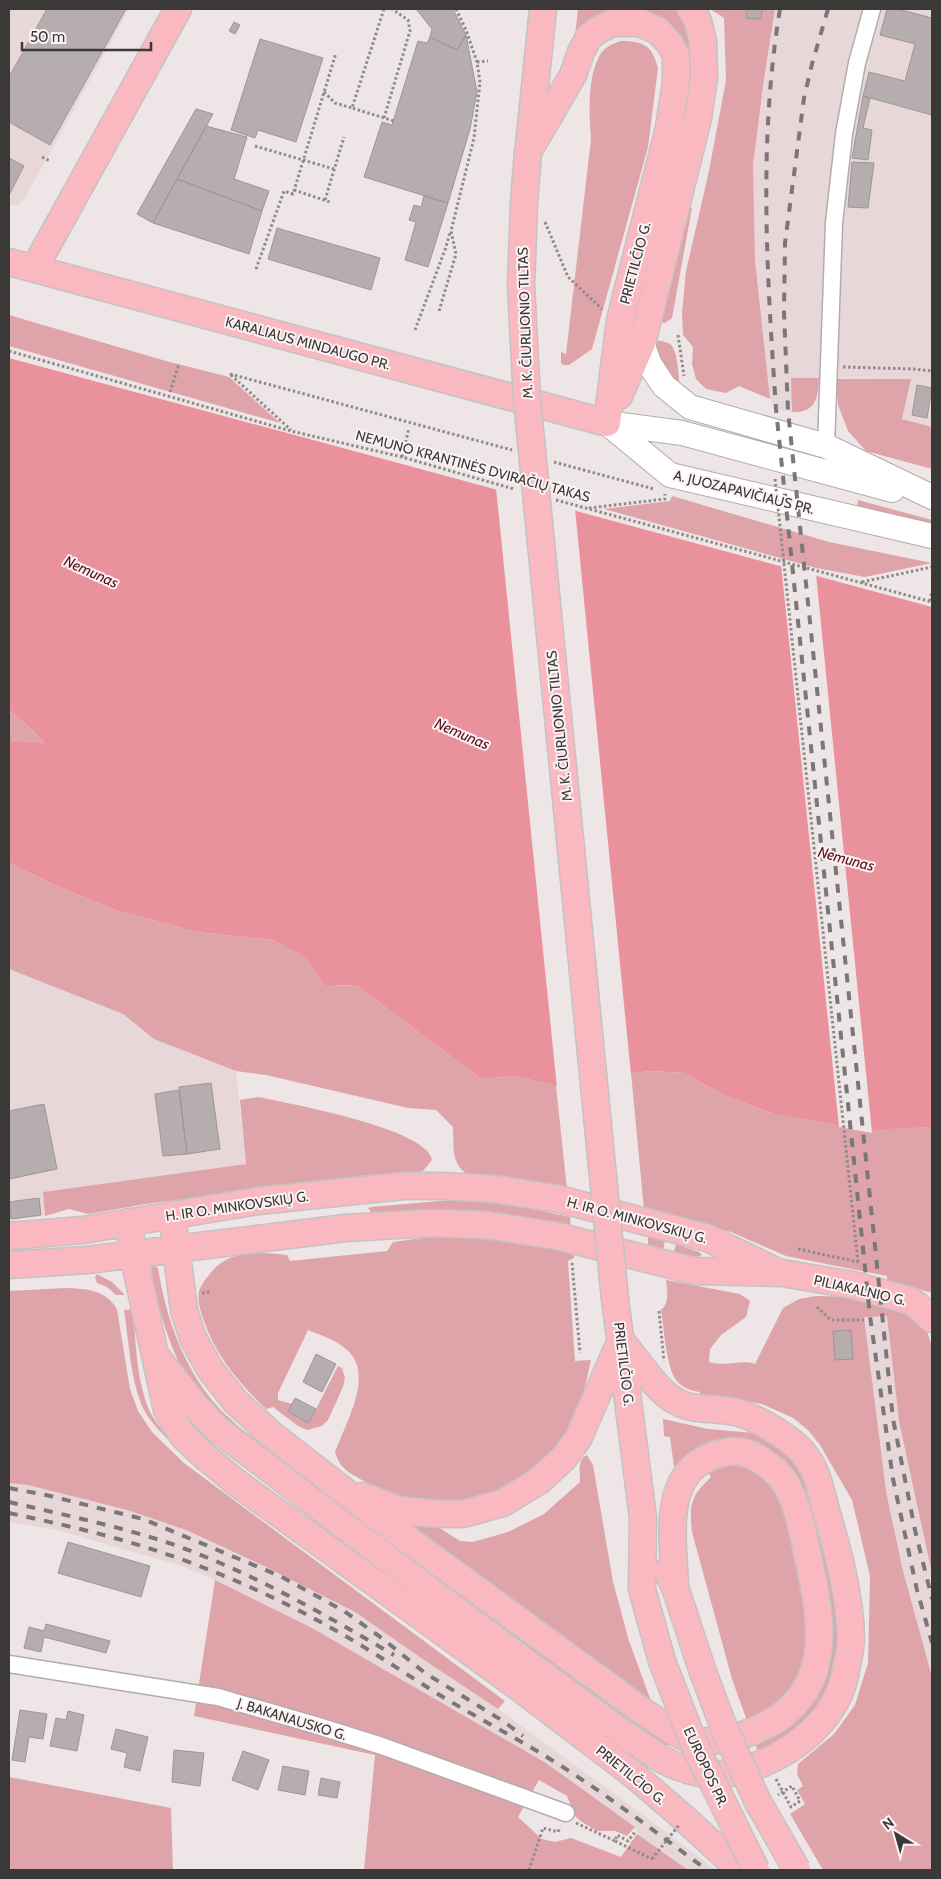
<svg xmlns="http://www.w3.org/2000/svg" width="941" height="1879" viewBox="0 0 941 1879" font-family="Cabin,sans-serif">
	<rect width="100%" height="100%" fill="#eee5e6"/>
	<path fill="#e8d7d8" d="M9 9H129L25 198 18 205H9Z
		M775 9H932V427L902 419 910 379 792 378V412L776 409 770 399 755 260 753 165Z
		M9 969 123 1014 154 1039 236 1071 246 1164 43 1192 45 1216 9 1221Z
		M887 1316 899 1421 932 1574V1677L902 1567 886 1491 879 1443 864 1317Z
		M9 1483 28 1485 127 1510 186 1530 264 1566 355 1612 424 1660 498 1709 646 1817 716 1870H688L637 1834 635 1827 546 1763 312 1628 215 1580 182 1566 57 1530 9 1522Z"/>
	<path fill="#dfa4a9" d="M578 9H680L691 38 692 80 690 79 689 59 665 22 649 12 627 10 602 14 594 17 575 36Z
		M710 9H775L764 80 753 165 755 260 770 399 739 386 726 393 706 389 696 379 692 364 693 347 683 335 682 313 686 271 709 171 726 80 724 18Z
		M621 41C643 41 652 45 658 68L648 147 592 349 569 365H563L561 363V352L566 354 591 139C589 115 587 75 601 53 606 47 613 43 621 41Z
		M688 206 692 208 672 318 665 323 661 322 660 318Z
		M9 315 166 361 229 377 280 423 9 346Z
		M654 340C659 341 665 341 670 344 678 349 679 380 680 390L659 361Z
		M791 378H819C818 398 816 413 792 412Z
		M836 379H911L902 419 932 427V469L866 451 848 431 838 405Z
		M672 496 829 542 932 563 865 577 816 568 604 509 670 501Z
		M858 500 932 520V527L857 507Z
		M9 710 26 724 45 743 9 740Z
		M9 863 59 887 118 911 197 932 273 940 306 957 325 986 356 985 481 1079 516 1076 556 1086 567 1189 471 1177C450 1164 454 1149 453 1127L436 1110 408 1108 266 1075 236 1071 154 1039 123 1014 9 969Z
		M653 1071 684 1073 724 1095 774 1114 932 1128V1293L887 1280V1276L786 1256 731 1232 644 1210 631 1073Z
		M258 1097C288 1103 429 1129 432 1160L423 1171 416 1173 368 1175 146 1204 88 1214 69 1209 45 1216 43 1192 246 1164 240 1100Z
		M451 1200C494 1201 529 1208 570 1217L571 1227 429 1211 371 1212 368 1208 371 1207Z
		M648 1235 665 1241 663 1250 648 1247Z
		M437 1236 488 1238 574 1252V1258L568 1261 575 1361 591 1360C584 1392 577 1425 556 1451 548 1461 536 1469 526 1475 479 1506 417 1514 367 1483 359 1478 348 1473 342 1466 339 1463 337 1457 335 1453 345 1423 376 1374 346 1349 336 1340 320 1335 308 1330L278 1393V1400L292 1404 288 1412 309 1423 338 1366 342 1368 345 1378 343 1387 328 1420 322 1426 307 1430 298 1426 273 1407 266 1409C239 1383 216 1356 204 1321 201 1312 197 1301 199 1291 201 1286 205 1279 209 1275 228 1249 258 1252 287 1255L290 1261 387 1251 393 1242Z
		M676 1244 699 1252 702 1255 698 1257 674 1252Z
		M153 1265 158 1268C166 1318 183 1367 217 1406 223 1413 232 1420 239 1427L402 1549 667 1739 668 1746 653 1740 241 1439C225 1421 207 1404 192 1384 171 1356 156 1303 151 1268Z
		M97 1274 112 1282 125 1295H116L107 1287 97 1283 95 1277Z
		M666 1280 740 1294 750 1301 746 1317 721 1335 710 1349 709 1362C726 1367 743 1359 755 1364L783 1308 799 1299 816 1296 858 1297 910 1314 926 1328 932 1347V1574L899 1421 887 1316 864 1317 886 1491 902 1567 932 1677V1870H823L790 1814 805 1804 797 1790 803 1786 797 1774 798 1764 834 1734 855 1705 868 1663 870 1576 852 1500 820 1445 808 1430 793 1418 762 1404 734 1399 700 1397V1392C691 1391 681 1387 676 1380 666 1366 664 1327 661 1310 670 1303 667 1290 666 1280Z
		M66 1288C86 1289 105 1289 117 1309L130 1389 138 1411 152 1432 184 1463 505 1701 498 1709 424 1660 355 1612 264 1566 186 1530 127 1510 28 1485 9 1483V1291Z
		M133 1309C136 1343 136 1380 150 1412 156 1423 165 1433 172 1444 162 1433 150 1422 143 1408 130 1378 129 1342 124 1310Z
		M663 1419 708 1429 754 1433 783 1448 800 1466 809 1485 827 1558 840 1635 836 1669 826 1698 812 1714 785 1738 758 1751 755 1744 788 1727 817 1699 827 1671 833 1635 827 1590 802 1486 785 1460 758 1442 713 1440 690 1453 674 1467 670 1437 664 1436Z
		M587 1455 593 1465 613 1582 629 1641 651 1701 405 1524 438 1527 460 1541 473 1542 508 1532 544 1514 580 1482C580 1473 577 1459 587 1455Z
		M732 1465 747 1468 760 1474 779 1498 787 1516 802 1587 807 1637 804 1661 797 1682 783 1698 747 1721 732 1679 692 1532C689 1504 691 1496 711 1477L708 1472 718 1468Z
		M215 1580 312 1628 546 1763 635 1827 627 1836 615 1831H597L582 1822 576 1817 567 1796 539 1780 518 1817 542 1839 555 1842 571 1838 621 1857 637 1834 688 1870H364L375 1755 194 1716Z
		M9 1777 171 1808 173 1870H9Z"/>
	<path fill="#ea929c" d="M9 358 932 607V1128L918 1127 872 1130 774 1114 724 1095 684 1073 653 1071 631 1073 556 1086 516 1076 481 1079 356 985 325 986 305 957 273 940 197 932 118 911 59 887 9 863V740L45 743 26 724 9 710Z"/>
	<path fill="#eee5e6" d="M496 488 575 509 631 1075 557 1088Z
		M781 564 816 574 872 1133 839 1127Z"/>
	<path fill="#b6adae" stroke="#9e9596" d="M47 9H126L50 145 9 122V77Z
		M416 9H453L466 35 457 50 430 37 432 29Z
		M747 9H762L761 19 746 18Z
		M887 9H898L932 18V115L863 96 869 72 905 81 915 44 880 35Z
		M234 22 240 25 235 34 229 31Z
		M466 35 477 92 470 129 448 203 364 177 382 122 392 125 418 41 427 43 430 37 457 50Z
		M260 39 323 58 296 142 258 130 255 138 231 130Z
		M863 96 870 98 863 128 872 130 868 160 852 158Z
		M196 109 213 114 153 223 137 214Z
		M206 126 247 137 234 179 269 191 262 211 177 179Z
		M9 158 24 166 9 195Z
		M852 162 874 163 868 208 848 207Z
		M177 179 262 211 249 254 153 223Z
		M424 196 448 203 428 267 405 260 416 222 409 220 414 205 421 207Z
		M277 228 380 258 371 290 268 259Z
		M917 385 932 388 927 418 912 415Z
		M211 1083 220 1149 187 1154 179 1087Z
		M179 1090 187 1154 163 1156 155 1094Z
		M44 1104 57 1169 9 1179V1111Z
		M39 1198 41 1215 11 1219 9 1202Z
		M851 1330 853 1359 835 1360 833 1331Z
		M316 1354 336 1364 322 1392 303 1382Z
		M295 1398 316 1409 309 1423 288 1412Z
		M68 1542 150 1566 141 1597 58 1573Z
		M46 1624 110 1641 106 1653 44 1637 41 1652 24 1648 29 1627 44 1631Z
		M20 1710 47 1714 43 1739 29 1737 25 1762 12 1760Z
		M68 1711 84 1715 77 1751 50 1746 56 1718 66 1720Z
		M116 1729 148 1737 140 1771 124 1767 127 1753 111 1749Z
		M174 1750 204 1753 200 1786 172 1782Z
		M243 1751 269 1760 258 1790 232 1780Z
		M283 1766 309 1771 305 1795 278 1790Z
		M321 1778 340 1782 337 1798 318 1795Z"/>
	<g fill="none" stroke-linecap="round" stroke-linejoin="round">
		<g stroke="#b4abac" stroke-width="19">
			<path id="street" d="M826 446 834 223 844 134 857 63 872 9
				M9 1664 218 1697 315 1725 382 1746 566 1813"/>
		</g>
		<g stroke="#b4abac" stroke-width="26">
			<path id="secondary" d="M642 343 650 365 664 386 690 407 826 446 932 497
				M607 423 670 475 932 536
				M607 423 682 433 892 490"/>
		</g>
		<g stroke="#c4c3c3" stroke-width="29">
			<path id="primary" d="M529 145 543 9
				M528 152 573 75 581 52 589 37 600 29 613 23H640L658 31 670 44 676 56V82L669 128 620 320 607 423
				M9 262 607 423
				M34 269 178 9
				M619 396 642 343 698 118 704 77 703 41 698 21 691 9
				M172 1215 184 1310 193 1338 210 1369 235 1401 272 1435 392 1528 645 1713C660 1722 682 1739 698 1742 702 1742 706 1741 710 1741 734 1740 753 1733 774 1721 835 1682 821 1616 808 1557 803 1532 798 1503 784 1481 775 1468 750 1450 734 1451 658 1460 673 1531 675 1587
				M129 1222 133 1254 167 1410 183 1436 203 1455 237 1483 517 1686 634 1775 685 1819 740 1870
				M9 1236 83 1230 258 1201 403 1186H444L494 1189 559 1199 707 1238 772 1269
				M9 1265 87 1260 346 1228 432 1223 486 1225 557 1236 694 1271 782 1273 853 1285 908 1300 917 1305 932 1319
				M615 1299 643 1518 642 1589 662 1661
				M156 1356 195 1406 217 1429C328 1513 438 1598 550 1680 579 1701 607 1722 636 1742 649 1751 664 1762 679 1767 692 1772 708 1776 722 1774 773 1769 835 1728 845 1675 847 1663 851 1650 851 1638 850 1595 838 1551 826 1510 821 1492 818 1473 807 1458 795 1439 756 1417 735 1412 711 1406 693 1414 669 1397 653 1385 634 1357 621 1340
				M363 1496 399 1510 439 1514H463L503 1503 539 1481 564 1458 578 1439 621 1340
				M667 1571 675 1587 703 1672"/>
		</g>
		<path stroke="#908a8b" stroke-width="3" stroke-dasharray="2.5 2.5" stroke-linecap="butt" d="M384 9 352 108 394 121
			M477 62 488 61
			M324 92 335 103 352 108
			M384 118 410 31 408 20 392 9
			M255 146 334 169
			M42 157 50 161
			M294 190 330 202
			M325 200 344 137
			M545 222 568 277 602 309
			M256 269 284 191 293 194 336 53
			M439 311 456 254 451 231 474 138 480 82 477 62 466 30 456 9
			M415 330 446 247 450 232
			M678 335 684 376
			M9 351 291 431 402 457 514 489
			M843 367 914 369 932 371
			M230 374 512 450
			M231 375 291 430
			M170 392 179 364
			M402 457 409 428
			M554 462 654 489
			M556 500 932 602
			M589 508 665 499V494
			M862 582 932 567
			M930 601 932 591
			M798 1249 858 1262
			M572 1263 580 1353
			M202 1293 210 1292
			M817 1307 831 1320H864
			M659 1311 664 1361
			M776 1779 791 1807 800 1801 792 1786 778 1795
			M576 1823 615 1841 617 1835 628 1841 635 1832
			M615 1841 652 1859
			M529 1870 543 1828 558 1832 560 1827"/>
		<use href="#street" stroke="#fff" stroke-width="16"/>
		<use href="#secondary" stroke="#fff" stroke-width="24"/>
		<use href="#primary" stroke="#fab9c1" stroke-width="26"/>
		<path stroke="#7b7677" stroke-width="4" stroke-dasharray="9 9" stroke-linecap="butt" d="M780 9C758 142 767 275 776 409L870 1316 893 1479 917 1590 932 1643
			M828 9 812 64 804 98 785 243 784 312 788 411 893 1419 915 1530 932 1599
			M9 1488 46 1495 143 1519 280 1576 344 1611 383 1639 425 1673 503 1721 523 1736
			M9 1502C60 1514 113 1525 163 1541 246 1569 320 1612 394 1655
			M9 1513C55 1523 102 1533 148 1548 211 1568 275 1596 333 1629 369 1649 403 1672 438 1694 477 1718 519 1739 558 1764 609 1796 658 1834 707 1870"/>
		<g stroke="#c4c3c3" stroke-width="29" stroke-linecap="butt">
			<path id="primary-bridge" d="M528 152 524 203 521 285 527 400 615 1299
				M662 1661 695 1746 756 1870
				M703 1672 724 1728 758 1802 797 1870"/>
		</g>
		<path stroke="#908a8b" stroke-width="3" stroke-dasharray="2.5 2.5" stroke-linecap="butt" d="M775 479 858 1262
			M652 1859 679 1825"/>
		<use href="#primary-bridge" stroke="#fab9c1" stroke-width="26"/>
	</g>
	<g text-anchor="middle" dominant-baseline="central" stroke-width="4" stroke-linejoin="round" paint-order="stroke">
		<g font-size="14" fill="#3b3838" stroke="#fbf2f3">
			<text transform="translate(635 263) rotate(-75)">PRIETILČIO G.</text>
			<text transform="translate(525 323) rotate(-92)">M. K. ČIURLIONIO TILTAS</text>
			<text transform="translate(308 343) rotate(15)">KARALIAUS MINDAUGO PR.</text>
			<text transform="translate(473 466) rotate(15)">NEMUNO KRANTINĖS DVIRAČIŲ TAKAS</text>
			<text transform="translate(744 492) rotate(14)">A. JUOZAPAVIČIAUS PR.</text>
			<text transform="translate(559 726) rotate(-96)">M. K. ČIURLIONIO TILTAS</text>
			<text transform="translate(237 1206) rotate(-8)">H. IR O. MINKOVSKIŲ G.</text>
			<text transform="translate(637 1220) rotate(15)">H. IR O. MINKOVSKIŲ G.</text>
			<text transform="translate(860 1290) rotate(13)">PILIAKALNIO G.</text>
			<text transform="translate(624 1364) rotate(83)">PRIETILČIO G.</text>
			<text transform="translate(292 1719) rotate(17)">J. BAKANAUSKO G.</text>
			<text transform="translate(706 1767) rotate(65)">EUROPOS PR.</text>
			<text transform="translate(631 1775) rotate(39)">PRIETILČIO G.</text>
		</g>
		<g font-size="15" font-style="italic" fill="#5c0d21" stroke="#fbf2f3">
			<text transform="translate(91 572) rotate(24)">Nemunas</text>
			<text transform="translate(462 734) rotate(23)">Nemunas</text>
			<text transform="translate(846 859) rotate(15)">Nemunas</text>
		</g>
	</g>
	<rect width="941" height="1879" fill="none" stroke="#3b3838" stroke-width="20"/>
	<g transform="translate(896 1834) rotate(323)" stroke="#fbf2f3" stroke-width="4" paint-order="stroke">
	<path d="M0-4L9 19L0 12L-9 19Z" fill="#3b3838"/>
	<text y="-8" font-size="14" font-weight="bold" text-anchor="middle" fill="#3b3838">N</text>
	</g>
	<path d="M22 42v8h129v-8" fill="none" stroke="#3b3838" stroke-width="2.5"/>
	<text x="30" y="42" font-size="15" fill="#3b3838" stroke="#fbf2f3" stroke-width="4" paint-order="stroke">50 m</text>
</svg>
